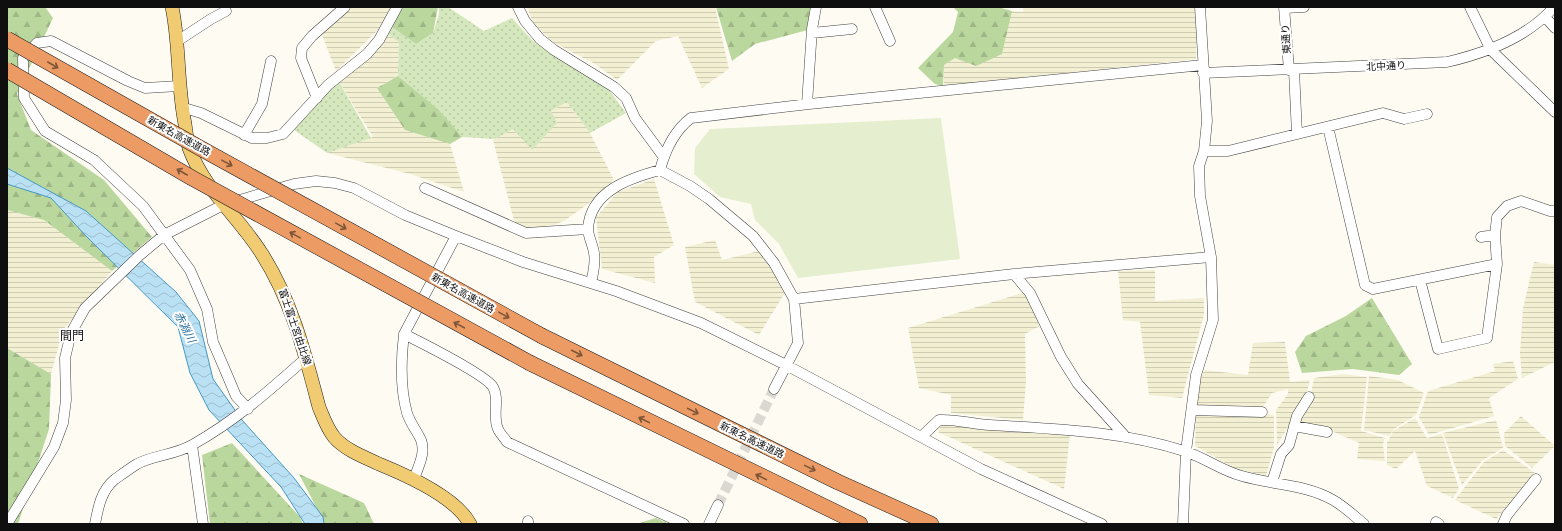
<svg xmlns="http://www.w3.org/2000/svg" width="1562" height="531" viewBox="0 0 1562 531" font-family="'Crimson Pro','Noto Sans JP',serif">
	<defs>
		<pattern id="farmland-rules" width="6" height="5" patternUnits="userSpaceOnUse"><rect width="6" height="5" fill="#f3efd3"/><path d="M0 2.5h6" fill="none" stroke="#cfccb4"/></pattern>
		<pattern id="grass-dots" width="8" height="8" patternUnits="userSpaceOnUse"><rect width="8" height="8" fill="#d5e7bd"/><path d="M2 2h.1M6 6h.1" fill="none" stroke="#b6c5a1" stroke-width="1.8" stroke-linecap="round"/></pattern>
		<pattern id="forest-firs" width="22" height="20" patternUnits="userSpaceOnUse"><rect width="22" height="20" fill="#bad79e"/><path d="M5 1l3.5 6h-7zM16 11l3.5 6h-7z" fill="#9fb787"/></pattern>
		<pattern id="water-waves" width="16" height="10" patternUnits="userSpaceOnUse"><rect width="16" height="10" fill="#bae0f3"/><path d="M0 5q4-4 8 0t8 0" fill="none" stroke="#9fbfcf"/></pattern>
	</defs>
	<rect width="100%" height="100%" fill="#fefbf2"/>
	<path fill="url(#farmland-rules)" d="M338 7H391L381 27 336 71 322 35Z
		M527 7H715L729 69 702 88 678 36 656 41 617 80 595 64 551 41 533 22Z
		M1023 7H1198L1196 59 944 86V65L955 58 1002 54 1011 11 1023 12Z
		M388 34 399 42 398 76 377 88 405 130 450 144 464 192 410 174 327 153 373 137 338 80 369 59Z
		M567 102 590 133 614 180 588 204 564 221 537 232 516 228 493 140 513 129 532 150 551 111Z
		M654 179 674 245 654 257 655 283 602 269 596 217 618 192Z
		M7 210 44 220 112 271 63 330 51 374 7 348Z
		M715 240 722 260 759 251 786 291 759 335 695 302 685 247Z
		M1534 262 1555 265V362L1522 378 1520 353 1523 308Z
		M1155 270V301L1204 298V314L1182 398 1149 395 1140 322 1123 320 1118 271Z
		M1025 292 1040 326 1025 334 1026 382 1023 420 951 413V395L919 388 908 328Z
		M1285 342 1290 382 1310 380 1305 399 1277 445 1276 410 1288 394V389L1272 393 1261 410 1197 405 1198 386 1204 370 1248 375 1253 343Z
		M1513 361 1518 379 1489 398 1494 416 1429 435 1419 417 1428 391 1495 371 1493 364Z
		M1343 374 1367 377 1361 431 1385 438 1383 444 1385 461 1357 459 1359 443 1325 428 1297 421 1309 403 1314 378Z
		M1369 376 1398 380 1424 393 1416 415 1394 429 1389 436 1364 430Z
		M1209 410 1274 415V447L1266 476 1234 468 1195 446 1196 414Z
		M1521 416 1555 446 1532 468 1505 446 1504 433Z
		M1415 418 1427 438 1442 434 1459 489 1453 498 1427 486 1415 451 1396 469 1387 465V443L1393 431Z
		M1496 420 1503 448 1483 460 1462 485 1443 433Z
		M942 423 1070 435 1064 489 938 432Z
		M1503 450 1535 473 1496 519 1455 500 1484 462Z"/>
	<path fill="url(#grass-dots)" d="M439 7H448L484 31 512 18 533 41 607 87 626 113 590 133 567 102 551 111 557 123 532 150 513 129 495 139 462 137 451 127 438 109 398 76 399 42 388 34 392 27 416 44 433 33 439 14Z
		M338 80 371 138 327 153 294 130Z"/>
	<path fill="url(#forest-firs)" d="M7 7H45L53 18 17 94 31 130 104 180 152 237 112 271 44 220 7 210Z
		M402 7H438L433 33 416 44 392 27Z
		M716 7H819L815 28 755 44 732 61Z
		M953 7H998L1012 11 1002 54 976 66 955 58 944 65 943 86 935 84 918 68 953 32 958 12Z
		M398 76 438 109 462 137 450 144 405 130 377 88Z
		M1372 298 1412 364 1399 375 1353 369 1302 373 1295 352 1306 336 1346 316Z
		M7 348 51 374 49 429 18 524H7Z
		M232 443 300 517 303 524H210L202 455Z
		M299 474 364 503 374 524H325Z
		M656 518 669 524H636Z"/>
	<path fill="#e5efcf" d="M941 118 960 259 798 278 779 244 755 220 751 204 720 197 694 174 695 148 710 129Z"/>
	<path fill="url(#water-waves)" stroke="#4598c5" d="M7 168 86 211 176 292 199 321 213 379 242 420 294 478 323 517 324 524H305L281 487 209 410 190 373 178 327 86 236 51 198 7 184Z"/>
	<g fill="none" stroke-linecap="round" stroke-linejoin="round">
		<path stroke="#dad8d0" stroke-width="10" stroke-dasharray="10 5" stroke-linecap="butt" d="M718 505 774 389"/>
		<g stroke="#424242" stroke-width="11">
			<path id="minor" d="M518 7 525 21 540 39 554 50 614 87 626 98 635 118 663 156
				M875 7 890 41
				M1284 7 1289 70
				M1470 7 1491 50 1555 112
				M1284 8 1304 7
				M1545 17 1555 28
				M812 33 852 29
				M176 42 211 19 226 11
				M1294 70 1297 134
				M1203 73 1447 62C1486 53 1527 38 1554 7
				M179 86 145 88 128 81 51 41 37 43 23 58 24 98 45 131 94 160 143 206 190 270 207 309 213 342 228 377 236 396 248 409
				M317 98 301 58 302 48 312 36 345 7
				M807 104 812 29 816 7
				M181 107 201 113 252 138H267L283 134 328 85 367 54 379 40 397 7
				M1328 127 1365 285 1373 289 1497 264
				M244 135 262 104 271 61
				M1204 151H1228L1383 113 1404 119 1427 114
				M660 170C665 151 675 130 691 118L809 104 1203 65
				M425 188 526 233 588 229
				M1481 237 1495 235
				M1014 274 1030 293 1061 357 1078 384 1124 435
				M1420 280 1438 349 1487 338 1497 264 1495 235 1497 217 1507 206 1521 201 1550 211H1555
				M591 283C593 273 596 263 594 253 593 245 588 236 588 229 590 191 630 178 660 170L690 186 709 199 753 236 774 263 794 299 798 343 774 389
				M794 299 1014 274 1211 257
				M404 334C420 342 486 375 493 387 500 399 492 416 498 429 500 434 505 438 507 442L684 524
				M1192 410 1262 412
				M1294 426 1327 432
				M921 437 939 420C957 419 972 424 990 425 1055 429 1122 431 1184 451 1204 457 1222 471 1242 476 1272 485 1305 484 1333 500 1344 506 1354 516 1364 524
				M192 445 203 524
				M414 479C418 467 426 453 421 440 417 431 410 423 407 413 400 388 401 359 404 334L456 236
				M1272 482 1281 454 1289 445 1297 416 1309 397
				M1436 522 1439 524
				M7 524 54 447 63 423 66 400 65 358 71 333 85 308 140 255 164 235 223 205 294 184 316 181 335 183 354 188 405 215 456 236 523 262 616 291 701 323 786 365 981 469 1102 524
				M95 524C98 508 101 491 114 480 121 475 129 469 137 464 154 455 175 455 192 445 235 421 269 391 306 358
				M528 524V521
				M709 524 718 505
				M1183 524 1186 451 1196 375 1213 320 1211 257 1200 196 1199 166 1204 151 1207 121 1200 7
				M1503 524 1507 515 1536 479"/>
		</g>
		<g stroke="#202020" stroke-width="14">
			<path id="major" d="M172 7C180 45 177 85 185 124 186 132 187 140 189 148 205 191 239 217 262 254 292 301 305 354 319 407 323 417 327 428 334 437 345 450 364 457 379 464 406 475 456 497 470 524"/>
		</g>
		<g stroke="#202020" stroke-width="16">
			<path id="highway" d="M542 336 838 482 931 524
				M530 363 860 524"/>
		</g>
		<use href="#minor" stroke="#fff" stroke-width="10"/>
		<use href="#major" stroke="#f0cb71" stroke-width="13"/>
		<use href="#highway" stroke="#eb9b63" stroke-width="15"/>
		<g stroke="#202020" stroke-width="16" stroke-linecap="butt">
			<path id="highway-bridge" d="M7 39 200 148 542 336
				M7 70 192 178 530 363"/>
		</g>
		<use href="#highway-bridge" stroke="#eb9b63" stroke-width="15"/>
	</g>
	<defs><path id="oneway-shaft" d="M-6 0H5M1.5-3L5.5 0L1.5 3" fill="none" stroke-width="1.6" stroke-linecap="round" stroke-linejoin="round"/></defs>
	<g stroke="#7d5539">
		<use href="#oneway-shaft" transform="translate(53 65) rotate(30)"/>
		<use href="#oneway-shaft" transform="translate(227 163) rotate(29)"/>
		<use href="#oneway-shaft" transform="translate(182 172) rotate(-150)"/>
		<use href="#oneway-shaft" transform="translate(341 226) rotate(29)"/>
		<use href="#oneway-shaft" transform="translate(295 235) rotate(-151)"/>
		<use href="#oneway-shaft" transform="translate(504 315) rotate(29)"/>
		<use href="#oneway-shaft" transform="translate(459 325) rotate(-152)"/>
		<use href="#oneway-shaft" transform="translate(577 353) rotate(27)"/>
		<use href="#oneway-shaft" transform="translate(693 411) rotate(26)"/>
		<use href="#oneway-shaft" transform="translate(644 420) rotate(-154)"/>
		<use href="#oneway-shaft" transform="translate(810 468) rotate(26)"/>
		<use href="#oneway-shaft" transform="translate(761 477) rotate(-154)"/>
	</g>
	<g text-anchor="middle" dominant-baseline="central" stroke-width="4" stroke-linejoin="round" paint-order="stroke">
		<g font-size="10" fill="#0f0f0f" stroke="#fff">
			<text transform="translate(1286 39) rotate(-94)">東通り</text>
			<text transform="translate(1386 66) rotate(-3)">北中通り</text>
			<text transform="translate(179 136) rotate(29)">新東名高速道路</text>
			<text transform="translate(463 293) rotate(29)">新東名高速道路</text>
			<text transform="translate(295 327) rotate(71)">富士富士宮由比線</text>
			<text transform="translate(752 440) rotate(26)">新東名高速道路</text>
		</g>
		<g font-size="11" font-style="italic" fill="#1f6a9a" stroke="#fff">
			<text transform="translate(185 327) rotate(63)">赤淵川</text>
		</g>
		<g font-size="12" fill="#0f0f0f" stroke="#fff">
			<text x="72" y="336">間門</text>
		</g>
	</g>
	<rect width="1562" height="531" fill="none" stroke="#0f0f0f" stroke-width="16"/>
</svg>
